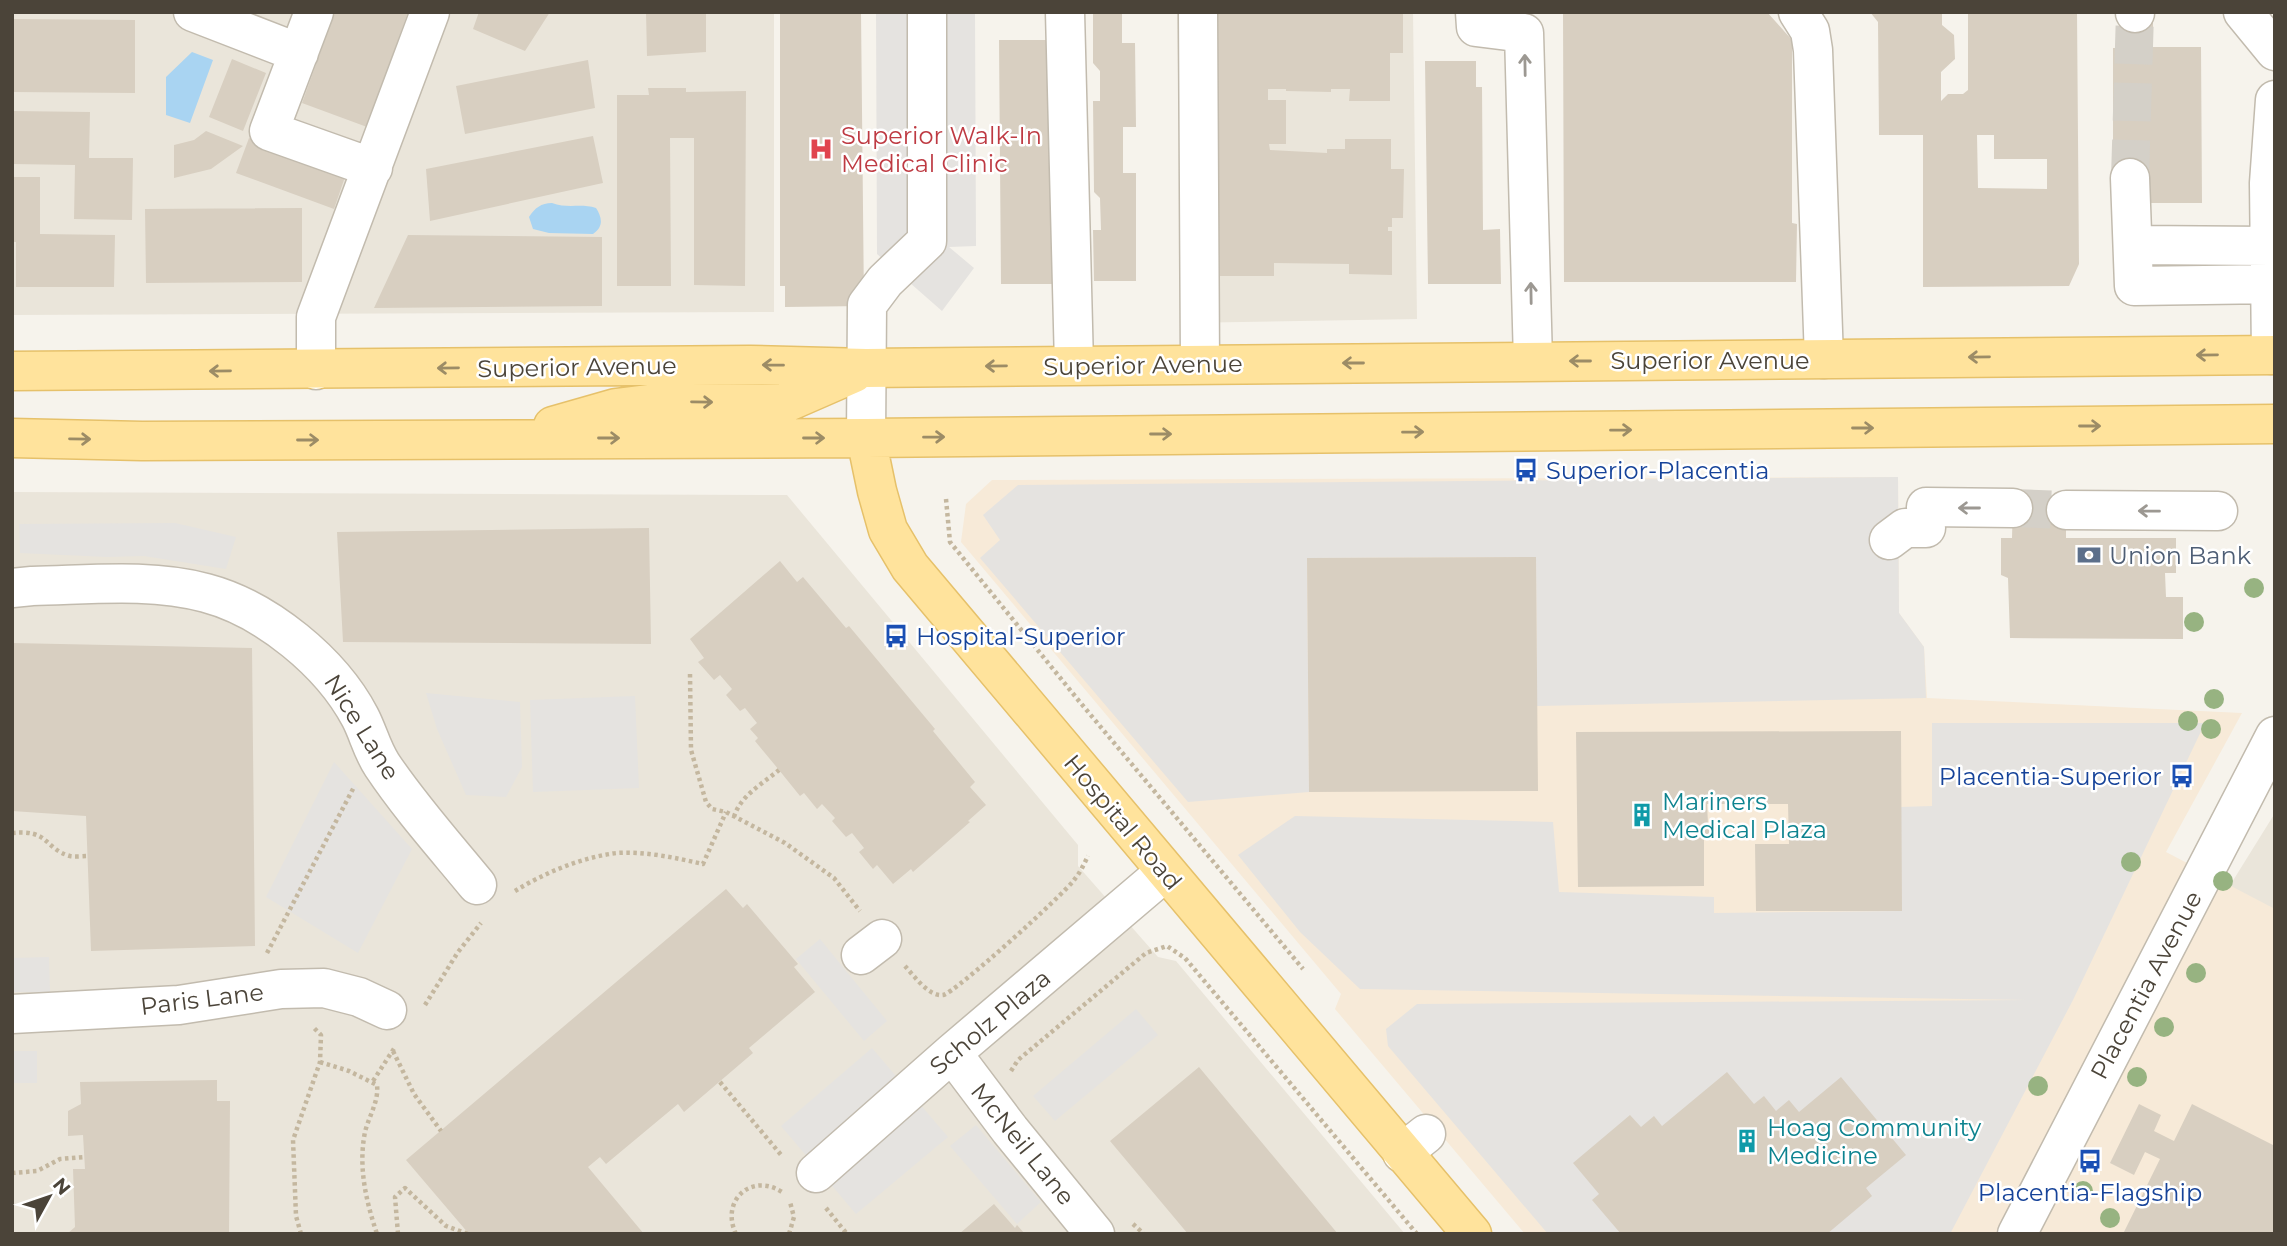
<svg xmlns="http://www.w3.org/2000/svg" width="2287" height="1246" viewBox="0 0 2287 1246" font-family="Montserrat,sans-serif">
	<rect width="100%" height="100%" fill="#f6f3ec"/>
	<path fill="#eae5da" d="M12 12H451L449 19 452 12H774V312L12 315Z
		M1177 12H1413L1417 319 1182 323Z
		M12 492 787 495 1078 845V866L1158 957 1176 961 1405 1234H12Z
		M2275 813V910L2229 887Z"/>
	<path fill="#f7ead8" d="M1898 477 1899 613 1924 647 1927 698 2242 713 2166 852 2275 909V1234H1525L1335 1009 1341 994 961 542 966 504 992 480Z"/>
	<path fill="#e5e3e0" d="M876 12H975L976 246 949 247 974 268 942 311 877 254Z
		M1898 477 1899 613 1924 647 1926 698 1537 706 1536 557 1307 558 1309 792 1188 802 980 558 1000 540 983 515 1018 485Z
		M175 523 236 537 226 569 144 556 107 557 20 553 19 524Z
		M426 693 520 702 522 767 506 797 466 795 437 729Z
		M635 696 639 788 533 792 530 700Z
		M1932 723H2205L2073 1000 1950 1234H1548L1388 1046 1386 1029 1417 1004 2026 1000 1360 989 1300 932 1238 855 1295 816 1553 822 1559 892 1714 897V913L1901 911V807L1932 806Z
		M334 762 412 849 358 953 266 897Z
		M820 939 887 1021 864 1041 796 959Z
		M49 957 50 992H12V958Z
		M1136 1009 1158 1035 1055 1121 1033 1096Z
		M872 1048 948 1137 856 1214 781 1126Z
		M12 1051H37V1083H12Z
		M976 1125 1041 1202 1017 1224 950 1146Z"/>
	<path fill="#a9d4f2" d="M192 52 213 60 190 123 166 115V77Z
		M552 203C568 209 581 203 596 208 602 217 604 227 593 234L549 233 533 229 529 217C535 208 541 203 552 203Z"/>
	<path fill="#d8cfc1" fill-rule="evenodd" d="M335 12H408L367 127 302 103Z
		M479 12H550L525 51 473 29Z
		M646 12H706V52L647 56Z
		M861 12 864 306 785 307V286H780V13Z
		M1093 12H1122V43H1135L1136 127H1123V173H1136V281H1094L1093 230H1101L1100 198 1094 192 1093 101H1100V71L1093 63Z
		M1215 12H1403V53H1390V101H1349L1350 89H1331V92L1286 91V89H1268V100H1286V144H1269L1270 150 1327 153V149H1345V139H1391V169H1404L1403 218H1392V227H1388V231H1392V275L1349 274V264L1274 263V276H1211Z
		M1563 12H1767L1792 40V223L1797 224 1796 282H1564Z
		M1870 12H1942V25L1954 35 1955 59 1941 72V101L1948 94H1963L1968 90V12H2077L2079 264 2069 286 1923 287V135H1879L1878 22ZM1977 135H1994V159H2047V189L1978 188Z
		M2119 13H2153V47H2201L2202 203H2142L2119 174V156L2113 157V48H2119Z
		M12 19 135 20V93L12 92Z
		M999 40H1052L1053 284H1001Z
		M232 59 266 73 243 131 209 117Z
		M588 60 595 108 465 134 456 86Z
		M1425 61H1476V87H1482L1483 230 1500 229 1501 284H1428Z
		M648 88H686V92L746 91 745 286 694 285V138H670L671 286H617V95H649Z
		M12 111 90 112 89 158H133L132 220 74 219 75 165 12 164Z
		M206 131 243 146 211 169 174 178V145L194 140Z
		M593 136 603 183 430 221 426 169Z
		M249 138 346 174 334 209 236 173Z
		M12 177H40V234L115 235 114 287H16V242H12Z
		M302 208V282L146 283 145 209Z
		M408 235 602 237V306L374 308Z
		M2066 501V538H2176V573H2165L2166 597H2183V639L2010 638 2008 578 2001 575V538H2012L2013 502Z
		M649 528 651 644 343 642 337 532Z
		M1536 557 1538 791 1309 792 1307 558Z
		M780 561 797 582 803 577 846 628 849 626 935 729 933 731 975 782 970 787 986 805 968 821 970 822 913 872 911 869 893 884 877 865 873 869 859 852 864 848 852 833 846 837 832 821 835 818 822 804 817 809 804 793 800 796 779 770 755 741 758 738 750 729 757 723 745 708 740 711 726 695 732 689 720 675 714 680 698 662 704 658 690 639Z
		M12 643 252 648 255 946 91 951 86 816 12 811Z
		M1901 731 1902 911H1756L1755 844H1789L1788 804H1707L1708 824 1719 823V837H1704V886L1578 887 1576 732Z
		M726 889 743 908 747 904 798 964 794 967 815 992 749 1048 753 1053 684 1112 678 1104 606 1164 600 1157 588 1167 644 1234H469L406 1160Z
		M1199 1067 1338 1234H1188L1110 1141Z
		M1727 1072 1754 1104 1764 1096 1776 1111 1789 1100 1799 1112 1841 1077 1906 1155 1866 1188 1872 1196 1827 1234H1621L1592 1200 1599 1194 1573 1163 1630 1115 1641 1127 1654 1116 1662 1126Z
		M217 1080V1101H230L229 1234H67L75 1227 73 1169H85L83 1135 68 1136V1111L81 1104 80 1082Z
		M2139 1104 2161 1115 2154 1131 2174 1141 2192 1104 2275 1146V1234H2123L2160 1159 2145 1152 2134 1175 2110 1163Z
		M994 1204 1015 1228 1017 1225 1025 1234H959Z"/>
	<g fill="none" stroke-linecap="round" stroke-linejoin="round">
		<path stroke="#d4d0c8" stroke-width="38" stroke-dasharray="38 19" stroke-linecap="butt" d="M2130 178 2135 13
			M2013 508 2066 510"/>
		<g stroke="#c2bbae" stroke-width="41">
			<path id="minor" d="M193 12 299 53
				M314 12 269 131 373 168
				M1065 12 1074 365
				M1198 12 1200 364
				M1475 12 1476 27 1524 33 1533 361
				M1798 12 1810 31 1813 50 1824 359
				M2243 12 2275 51
				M2135 13V12
				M2130 178 2134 286 2275 284
				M2134 245 2270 246
				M2271 355 2269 183 2275 100
				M316 370V317L430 12
				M866 438 867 305 885 281 927 241V12
				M1926 507 2013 508
				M2066 510 2218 511
				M1889 540 1905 528H1926
				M12 588 32 586C89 585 150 578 206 593 266 609 331 662 360 717 368 732 372 750 382 765 410 807 445 846 477 885
				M861 955 882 939
				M12 1014 179 1005 281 989 324 988 359 997 387 1010
				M952 1053 1010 1130 1095 1234
				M1402 1153 1426 1134
				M816 1173 952 1053 1165 872
				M2017 1234 2275 736"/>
		</g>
		<g stroke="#e6c16a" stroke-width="41">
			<path id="major" d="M12 371 750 365 866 368 2275 355
				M553 426 616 408 656 403 783 404 854 373
				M12 438 142 441 866 438 2275 424
				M866 438 877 491 888 530 910 567 1472 1234"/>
		</g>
		<path stroke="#c4b79f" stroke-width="4.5" stroke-dasharray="3.5 3.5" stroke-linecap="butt" d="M946 499 950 542 1079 701 1303 969
			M690 674 691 750 706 802 712 809 726 812 785 843 834 878 860 911
			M734 817C740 796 762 784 779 770
			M12 833C50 829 44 849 70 856 75 857 83 856 88 856
			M515 891C544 873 582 857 617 853 645 851 676 858 703 864L726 812
			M267 953 354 787
			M905 966C914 976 929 997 943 995 955 993 1063 895 1074 880 1080 873 1084 864 1088 856
			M425 1005 458 952 481 923
			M393 1051 414 1094 441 1131
			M320 1062 349 1071 377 1085C379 1101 369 1116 365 1132 358 1167 366 1201 377 1234
			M1011 1071 1018 1060 1146 953 1167 946 1185 958 1417 1234
			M373 1081 395 1047
			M720 1082 782 1156
			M12 1173 37 1171 60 1159 84 1157
			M826 1208 847 1234
			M1133 1224 1144 1234
			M301 1234 296 1216 293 1140 320 1062 321 1035 313 1027
			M398 1234 395 1197 405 1188 446 1226 468 1234
			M736 1234C720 1201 751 1172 782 1192
			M789 1234 794 1217 790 1202"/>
		<use href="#minor" stroke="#fff" stroke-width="38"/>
		<use href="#major" stroke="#ffe39c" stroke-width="38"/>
	</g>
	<g fill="#97b381">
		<circle cx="2254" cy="588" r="10"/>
		<circle cx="2194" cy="622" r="10"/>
		<circle cx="2214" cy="699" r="10"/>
		<circle cx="2188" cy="721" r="10"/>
		<circle cx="2211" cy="729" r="10"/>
		<circle cx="2131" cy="862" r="10"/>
		<circle cx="2223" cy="881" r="10"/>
		<circle cx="2196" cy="973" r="10"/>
		<circle cx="2164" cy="1027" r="10"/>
		<circle cx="2137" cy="1077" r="10"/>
		<circle cx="2038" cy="1086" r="10"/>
		<circle cx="2083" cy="1191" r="10"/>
		<circle cx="2110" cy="1218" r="10"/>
	</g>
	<defs><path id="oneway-shaft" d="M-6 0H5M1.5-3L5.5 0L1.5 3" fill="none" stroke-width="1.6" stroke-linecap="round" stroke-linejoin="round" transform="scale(1.75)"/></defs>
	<g stroke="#9c9892">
		<use href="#oneway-shaft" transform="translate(1525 65) rotate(-91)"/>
		<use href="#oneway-shaft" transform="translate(1531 293) rotate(-91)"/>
		<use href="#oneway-shaft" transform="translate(1969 508) rotate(-180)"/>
		<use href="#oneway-shaft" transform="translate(2149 511) rotate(-179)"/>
	</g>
	<g stroke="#9c8c66">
		<use href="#oneway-shaft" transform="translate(2207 355) rotate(179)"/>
		<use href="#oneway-shaft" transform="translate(1979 357) rotate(179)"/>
		<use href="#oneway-shaft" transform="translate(1580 361) rotate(180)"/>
		<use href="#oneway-shaft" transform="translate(1353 363) rotate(180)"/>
		<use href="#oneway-shaft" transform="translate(773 365) rotate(-179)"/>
		<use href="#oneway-shaft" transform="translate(996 366) rotate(179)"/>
		<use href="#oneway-shaft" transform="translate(448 368) rotate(179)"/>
		<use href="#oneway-shaft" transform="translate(220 371) rotate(179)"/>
		<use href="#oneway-shaft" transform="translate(702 402) rotate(1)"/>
		<use href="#oneway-shaft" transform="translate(2090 426)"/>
		<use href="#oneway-shaft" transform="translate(1863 428)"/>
		<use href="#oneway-shaft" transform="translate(1621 430) rotate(-1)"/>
		<use href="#oneway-shaft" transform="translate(1413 432) rotate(-1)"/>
		<use href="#oneway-shaft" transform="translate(1161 434)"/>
		<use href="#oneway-shaft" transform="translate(934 437) rotate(-1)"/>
		<use href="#oneway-shaft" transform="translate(609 438)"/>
		<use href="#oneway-shaft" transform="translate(814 438)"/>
		<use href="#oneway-shaft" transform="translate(80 439) rotate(1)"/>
		<use href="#oneway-shaft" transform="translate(308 440)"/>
	</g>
	<defs>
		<g id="hospital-bare" transform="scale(1.89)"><path d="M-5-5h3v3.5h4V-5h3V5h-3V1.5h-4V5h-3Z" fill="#e0444e" stroke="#fff" stroke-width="2.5" paint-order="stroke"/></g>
		<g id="bus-bare" transform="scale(1.89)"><path d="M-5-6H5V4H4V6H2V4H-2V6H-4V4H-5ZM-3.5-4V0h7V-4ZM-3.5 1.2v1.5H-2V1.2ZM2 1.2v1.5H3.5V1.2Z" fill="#1a4fb4" stroke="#fff" stroke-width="2.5" paint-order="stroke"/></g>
		<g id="bank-bare" transform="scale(1.89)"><path d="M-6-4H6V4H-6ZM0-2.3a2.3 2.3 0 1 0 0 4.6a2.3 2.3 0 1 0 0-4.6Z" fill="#5c6f8a" stroke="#fff" stroke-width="2.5" paint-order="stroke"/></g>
		<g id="building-bare" transform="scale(1.89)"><path d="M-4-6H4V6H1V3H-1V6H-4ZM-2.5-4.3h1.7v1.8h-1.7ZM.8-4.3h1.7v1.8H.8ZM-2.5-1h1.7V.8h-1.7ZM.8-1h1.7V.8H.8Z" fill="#0f9aa8" stroke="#fff" stroke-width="2.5" paint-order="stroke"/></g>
	</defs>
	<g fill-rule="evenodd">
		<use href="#hospital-bare" x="821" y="149"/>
		<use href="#bus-bare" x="1526" y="470"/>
		<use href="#bank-bare" x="2089" y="555"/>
		<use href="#bus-bare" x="896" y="636"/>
		<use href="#bus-bare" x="2182" y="776"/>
		<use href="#building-bare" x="1642" y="815"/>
		<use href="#building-bare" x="1747" y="1141"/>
		<use href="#bus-bare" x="2090" y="1161"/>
	</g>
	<g text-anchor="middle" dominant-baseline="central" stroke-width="5" stroke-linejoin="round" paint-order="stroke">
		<g font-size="24" fill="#be3a42" stroke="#fff" text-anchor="start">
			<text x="841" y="135">Superior Walk-In<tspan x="841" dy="28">Medical Clinic</tspan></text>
		</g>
		<g font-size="24" fill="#4b4439" stroke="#fff">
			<text x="1710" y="360">Superior Avenue</text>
			<text transform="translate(1143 365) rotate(-1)">Superior Avenue</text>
			<text transform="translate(577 367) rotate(-1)">Superior Avenue</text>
			<text transform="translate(362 727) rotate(58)">Nice Lane</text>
			<text transform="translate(1123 822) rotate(50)">Hospital Road</text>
			<text transform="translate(2146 985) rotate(-62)">Placentia Avenue</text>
			<text transform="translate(202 999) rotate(-7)">Paris Lane</text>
			<text transform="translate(990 1022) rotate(-40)">Scholz Plaza</text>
			<text transform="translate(1023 1144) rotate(51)">McNeil Lane</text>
		</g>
		<g font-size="24" fill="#164399" stroke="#fff" text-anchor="start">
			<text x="1546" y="470">Superior-Placentia</text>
			<text x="916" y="636">Hospital-Superior</text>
			<text x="2162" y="776" text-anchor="end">Placentia-Superior</text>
			<text x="2090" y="1192" text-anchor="middle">Placentia-Flagship</text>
		</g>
		<g font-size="24" fill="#4e5e75" stroke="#fff" text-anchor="start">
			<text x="2109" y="555">Union Bank</text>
		</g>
		<g font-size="24" fill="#0d838f" stroke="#fff" text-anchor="start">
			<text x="1662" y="801">Mariners<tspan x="1662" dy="28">Medical Plaza</tspan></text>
			<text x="1767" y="1127">Hoag Community<tspan x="1767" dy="28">Medicine</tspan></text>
		</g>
	</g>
	<rect width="2287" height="1246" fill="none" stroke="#4b4439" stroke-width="28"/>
	<g transform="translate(49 1197) rotate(50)" stroke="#ffffff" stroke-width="5" paint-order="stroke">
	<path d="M0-5L12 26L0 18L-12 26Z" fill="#4b4439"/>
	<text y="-10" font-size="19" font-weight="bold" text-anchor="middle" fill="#4b4439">N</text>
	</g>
</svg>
